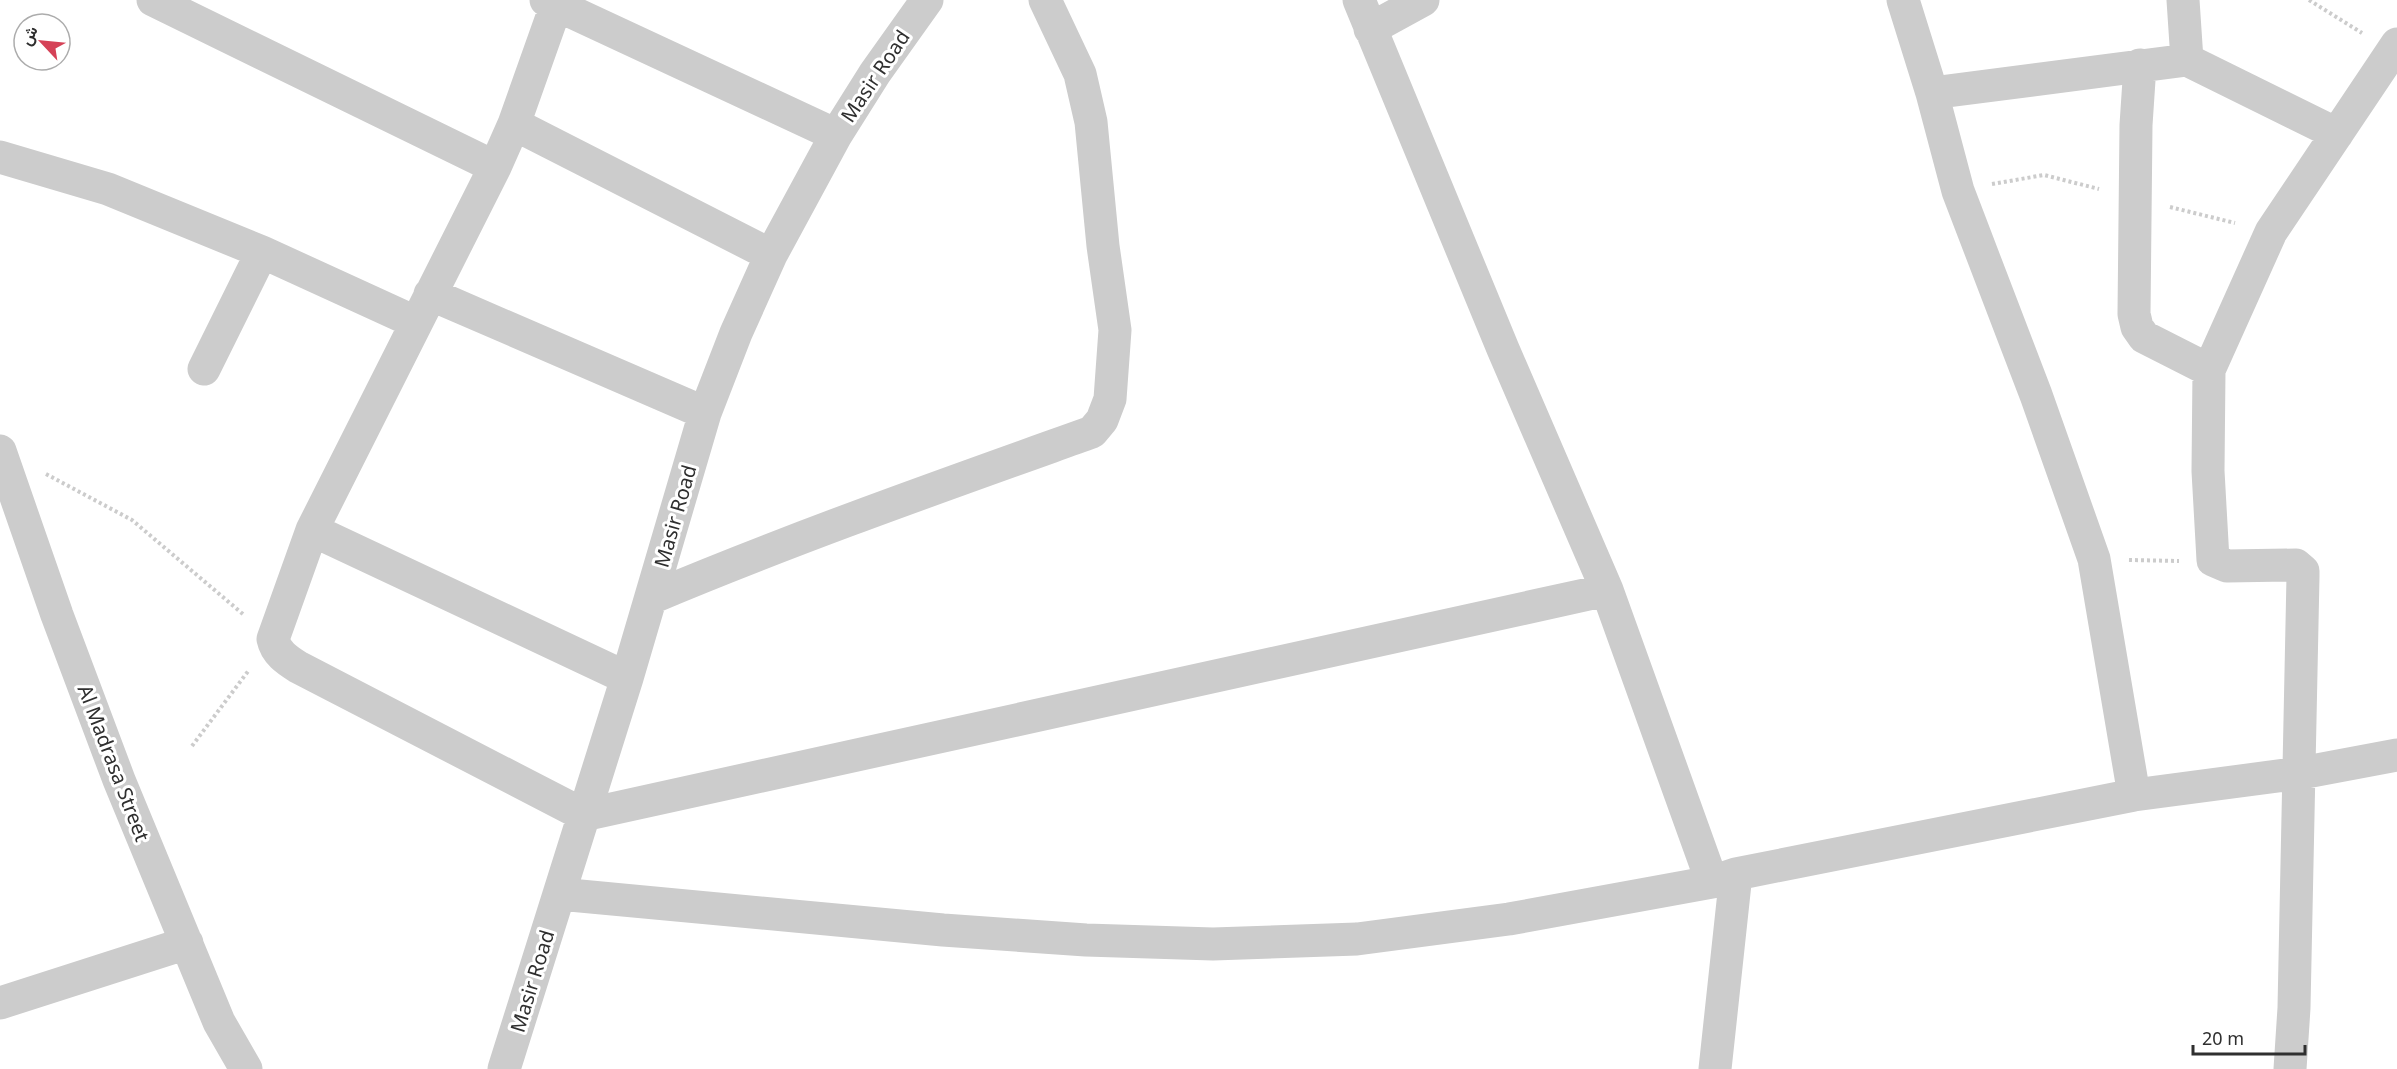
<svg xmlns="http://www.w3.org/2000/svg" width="2397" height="1069" viewBox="0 0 2397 1069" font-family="'Noto Sans',Vazirmatn,sans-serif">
	<rect width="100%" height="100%" fill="#fff"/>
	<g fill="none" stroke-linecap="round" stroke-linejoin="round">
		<path stroke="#ccc" stroke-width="4" stroke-dasharray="3 3" stroke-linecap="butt" d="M2309 0 2362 33
			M1992 184 2044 175 2099 189
			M2170 207 2235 223
			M46 474 132 520 244 615
			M2129 560 2179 561
			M192 746 249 670"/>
		<path stroke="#ccc" stroke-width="33" d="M153 0 495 167
			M546 0 836 135
			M558 0 514 124 495 167 312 530 273 639C276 653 287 660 298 667L584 815 1607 590
			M1359 0 1503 349 1607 590 1712 882
			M1903 0 1932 93 1958 191 2036 395 2094 559 2134 795
			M2183 0 2187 60
			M1370 29 1423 0
			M2140 65 2136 125 2134 314 2137 327 2144 337 2209 370
			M1932 93 2187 60 2337 134
			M514 124 771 255
			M0 157 108 189 262 252 204 369
			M262 252 415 322
			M430 294 705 413
			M0 451 57 615 119 780 219 1022 246 1069
			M312 530 627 678
			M651 598C796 537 944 485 1092 432L1102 420 1110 399 1115 330 1103 246 1091 122 1080 74 1045 0
			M559 894 943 930 1086 940 1213 944 1357 939 1509 919 1712 882 1736 874 2134 795 2301 773 2397 755
			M0 1003 187 943
			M504 1069 627 678 705 413 736 333 771 255 836 135 875 73 927 0
			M1715 1069 1736 874
			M2290 1069 2294 1008 2303 576V571L2296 565 2227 566 2213 560 2208 471 2209 370 2271 232 2397 44"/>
	</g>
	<g text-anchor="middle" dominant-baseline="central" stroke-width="6" stroke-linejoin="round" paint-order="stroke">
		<g font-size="20" fill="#2f2f2f" stroke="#fff">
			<text transform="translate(875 76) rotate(-56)">Masir Road</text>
			<text transform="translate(675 516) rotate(-74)">Masir Road</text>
			<text transform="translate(114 763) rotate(69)">Al Madrasa Street</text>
			<text transform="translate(532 981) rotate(-73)">Masir Road</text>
		</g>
	</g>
	<g transform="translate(42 42) rotate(296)"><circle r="28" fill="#ffffff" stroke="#acacac" stroke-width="1.5"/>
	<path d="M0-4.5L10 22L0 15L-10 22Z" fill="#d54257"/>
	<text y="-9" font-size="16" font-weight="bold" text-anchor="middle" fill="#2f2f2f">ش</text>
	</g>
	<path d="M2193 1045v9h112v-9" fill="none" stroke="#2f2f2f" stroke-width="3"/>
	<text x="2202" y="1045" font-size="18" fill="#2f2f2f" stroke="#ffffff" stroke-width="4.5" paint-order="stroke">20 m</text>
</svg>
